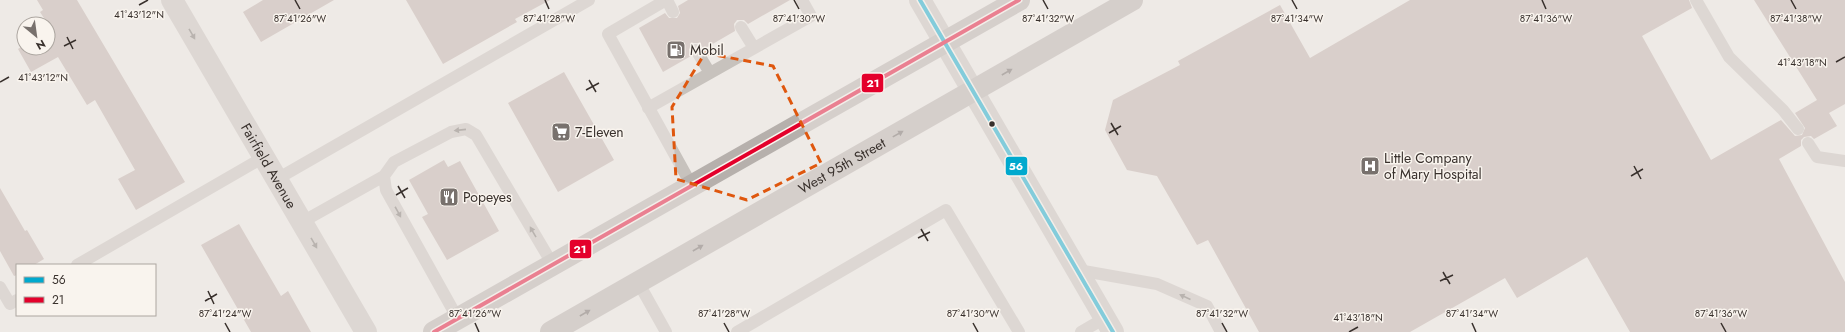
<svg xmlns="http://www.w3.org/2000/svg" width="1845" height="332" viewBox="0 0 1845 332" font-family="Jost,sans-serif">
	<rect width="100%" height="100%" fill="#eeeae6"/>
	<path fill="#bfb0aa" d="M37 0H77L185 182 136 210 118 179 135 170 95 100 87 105 58 57 31 72 18 49 24 45V48H48V31L51 29 40 12 43 10Z
		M263 0H334L261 42 243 12Z
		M406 0H550L515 19 517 22 443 64Z
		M688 0H790L748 24 744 20H737L734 24 735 31 704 49 699 43H692L689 50 691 56 663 72 639 28 665 13 669 18H677L680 13 678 6Z
		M1410 0H1689L1692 8 1642 36 1711 160 1781 120 1795 136 1802 135 1805 128 1795 113 1817 100 1754 0H1845V104L1829 113 1837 126 1814 139 1811 136 1804 137 1801 140V146L1779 159 1845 282V332H1630L1587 257 1517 298 1505 278 1410 332H1259L1208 240 1197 245 1157 176 1127 170 1105 130 1113 100 1180 65 1178 61 1280 5 1310 58Z
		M564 72 614 160 558 192 508 103Z
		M444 160 448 167 460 161 499 231 447 260 422 217 428 214 409 180Z
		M0 188 25 231 27 230 44 259 34 265H17V275L14 276 0 251Z
		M239 224 281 296 288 291 311 332H251L201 245Z"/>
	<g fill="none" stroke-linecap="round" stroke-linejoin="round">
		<path stroke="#c7c2bd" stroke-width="12" d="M666 0 608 34 692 186
			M667 0 673 12
			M1696 0 1729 57 1783 110 1798 129
			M741 27 754 48
			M696 50 710 73
			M648 108 811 16 802 0
			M1808 143 1817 157 1845 161
			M277 179 589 0
			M302 222 384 176
			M77 265 264 157
			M1078 270 1157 284 1207 306 1221 332
			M638 282 666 332
			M0 287 10 304 17 300
			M458 319 386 190 384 176 394 162 451 132 466 129 476 135 553 265
			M737 332 946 210 1019 332
			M1081 332 1105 318"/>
		<g stroke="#c7c2bd" stroke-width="22">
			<path id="s1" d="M172 0 366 332"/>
			<path d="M920 0 1113 332"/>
		</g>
		<g stroke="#b6b0ac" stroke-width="22">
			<path d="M434 332 1019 0"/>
			<path id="s2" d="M551 332 1132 0"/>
		</g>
		<g stroke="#f9f4ee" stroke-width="7">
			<path id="bus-1" d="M920 0 1113 332"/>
		</g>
		<g stroke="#f9f4ee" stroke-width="7">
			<path id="bus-2" d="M434 332 1019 0"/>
		</g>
		<use href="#bus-1" stroke="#00a9ce" stroke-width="4"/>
		<use href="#bus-2" stroke="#e4002b" stroke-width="4"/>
	</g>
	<defs><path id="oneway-solid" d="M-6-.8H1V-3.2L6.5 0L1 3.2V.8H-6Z"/></defs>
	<g fill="#78726d">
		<use href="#oneway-solid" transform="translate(192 34) rotate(60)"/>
		<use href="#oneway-solid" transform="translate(460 130) rotate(174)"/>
		<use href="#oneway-solid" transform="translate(398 212) rotate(61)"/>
		<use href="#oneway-solid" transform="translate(533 232) rotate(-120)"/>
		<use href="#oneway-solid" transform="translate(314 243) rotate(60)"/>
		<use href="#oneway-solid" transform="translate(1185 297) rotate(-156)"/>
	</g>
	<g fill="#6a635f">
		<use href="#oneway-solid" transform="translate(1007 72) rotate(-30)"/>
		<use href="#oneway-solid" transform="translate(898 134) rotate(-29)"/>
		<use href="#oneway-solid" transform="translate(698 248) rotate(-30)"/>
		<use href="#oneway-solid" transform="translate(585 313) rotate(-30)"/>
	</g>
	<path d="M0 0H1845V332H0ZM705 53 773 66 821 163 747 200 676 179 672 107Z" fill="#eeeae6" fill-opacity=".55" fill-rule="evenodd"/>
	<path fill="none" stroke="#df570e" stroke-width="3" stroke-dasharray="8 5" stroke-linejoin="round" d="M705 53 773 66 821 163 747 200 676 179 672 107Z"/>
	<path fill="none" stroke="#38302c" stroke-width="1.5" d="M295 0 300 9M545 0 549 9M794 0 799 9M1043 0 1048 9M1292 0 1297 9M1542 0 1546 9M1791 0 1796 9M139 5 148 0M67 37 73 49M64 46 76 40M1836 62 1845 57M589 80 596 92M0 82 9 77M586 90 599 83M1111 123 1118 135M1109 133 1121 126M1634 166 1641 179M1631 176 1643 169M398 186 405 198M396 195 408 188M921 229 928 241M918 238 930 232M1443 272 1450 284M1440 281 1453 275M208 291 214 304M205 301 217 294M225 323 230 332M475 323 479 332M724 323 729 332M973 323 978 332M1222 323 1227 332M1472 323 1476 332M1721 323 1726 332M1349 332 1358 327"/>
	<defs>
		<g id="fuel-square" transform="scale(1)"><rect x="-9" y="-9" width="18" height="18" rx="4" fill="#78716d" stroke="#f9f4ee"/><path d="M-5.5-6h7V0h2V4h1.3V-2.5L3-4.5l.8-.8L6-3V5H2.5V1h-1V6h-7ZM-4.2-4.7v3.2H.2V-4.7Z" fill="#fff"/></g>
		<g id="supermarket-square" transform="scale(1)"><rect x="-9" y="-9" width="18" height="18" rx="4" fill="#78716d" stroke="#f9f4ee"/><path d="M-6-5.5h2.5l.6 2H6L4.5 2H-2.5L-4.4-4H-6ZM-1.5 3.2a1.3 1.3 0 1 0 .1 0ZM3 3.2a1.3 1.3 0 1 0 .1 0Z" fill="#fff"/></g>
		<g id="hospital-square" transform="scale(1)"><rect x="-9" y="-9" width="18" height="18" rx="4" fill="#78716d" stroke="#f9f4ee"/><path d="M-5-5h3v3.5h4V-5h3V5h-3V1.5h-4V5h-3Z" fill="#fff"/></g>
		<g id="restaurant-square" transform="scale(1)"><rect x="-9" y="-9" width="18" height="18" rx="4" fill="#78716d" stroke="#f9f4ee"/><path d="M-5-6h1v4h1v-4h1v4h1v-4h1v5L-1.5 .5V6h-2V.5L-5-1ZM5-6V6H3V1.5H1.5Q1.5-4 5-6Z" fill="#fff"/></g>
	</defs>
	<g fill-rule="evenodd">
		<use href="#fuel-square" x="676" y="50"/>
		<use href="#supermarket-square" x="561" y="132"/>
		<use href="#hospital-square" x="1370" y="166"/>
		<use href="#restaurant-square" x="449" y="197"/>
	</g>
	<circle fill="#38302c" stroke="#f9f4ee" stroke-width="1.5" cx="992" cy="124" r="3.5"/>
	<g text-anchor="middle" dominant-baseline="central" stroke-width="3" stroke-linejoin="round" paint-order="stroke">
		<g font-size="14" fill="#38302c" stroke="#f9f4ee" text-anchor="start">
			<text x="690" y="50">Mobil</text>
			<text x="575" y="132">7-Eleven</text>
			<text x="1384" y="158">Little Company<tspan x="1384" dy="16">of Mary Hospital</tspan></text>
			<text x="463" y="197">Popeyes</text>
		</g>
		<g font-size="14" fill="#38302c" stroke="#f9f4ee">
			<text stroke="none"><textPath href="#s1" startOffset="192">Fairfield Avenue</textPath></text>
			<text stroke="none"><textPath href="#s2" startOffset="335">West 95th Street</textPath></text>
		</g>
	</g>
	<g font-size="10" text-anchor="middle" fill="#38302c" stroke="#f9f4ee" stroke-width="3" stroke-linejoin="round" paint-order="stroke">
		<text x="139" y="18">41°43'12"N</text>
		<text x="300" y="22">87°41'26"W</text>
		<text x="549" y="22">87°41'28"W</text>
		<text x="799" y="22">87°41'30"W</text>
		<text x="1048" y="22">87°41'32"W</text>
		<text x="1297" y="22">87°41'34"W</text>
		<text x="1546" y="22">87°41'36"W</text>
		<text x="1796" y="22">87°41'38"W</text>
		<text x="1802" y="66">41°43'18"N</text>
		<text x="43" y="81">41°43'12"N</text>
		<text x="225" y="317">87°41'24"W</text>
		<text x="475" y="317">87°41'26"W</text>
		<text x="724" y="317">87°41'28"W</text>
		<text x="973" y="317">87°41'30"W</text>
		<text x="1222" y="317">87°41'32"W</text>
		<text x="1472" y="317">87°41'34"W</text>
		<text x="1721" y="317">87°41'36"W</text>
		<text x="1358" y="321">41°43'18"N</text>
	</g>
	<g stroke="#f9f4ee" stroke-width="1.5">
		<rect x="861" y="73" width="23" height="20" rx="4" fill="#e4002b"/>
		<rect x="1005" y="156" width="23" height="20" rx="4" fill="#00a9ce"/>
		<rect x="569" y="239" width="23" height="20" rx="4" fill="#e4002b"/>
	</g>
	<g font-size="11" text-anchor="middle" font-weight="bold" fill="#fff">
		<text x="873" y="87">21</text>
		<text x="1016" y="170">56</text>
		<text x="580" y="253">21</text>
	</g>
	<rect x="16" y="264" width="140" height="52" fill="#f9f4ee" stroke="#aca6a0"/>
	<rect x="24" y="277" width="20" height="6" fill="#00a9ce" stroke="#aca6a0"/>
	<text x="52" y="284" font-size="12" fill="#38302c">56</text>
	<rect x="24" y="297" width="20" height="6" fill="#e4002b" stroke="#aca6a0"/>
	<text x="52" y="304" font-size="12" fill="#38302c">21</text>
	<g transform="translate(36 36) rotate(151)"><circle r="19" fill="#f9f4ee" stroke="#aca6a0"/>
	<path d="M0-3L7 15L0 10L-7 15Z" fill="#78716d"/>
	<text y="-6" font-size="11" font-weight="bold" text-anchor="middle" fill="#38302c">N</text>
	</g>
</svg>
